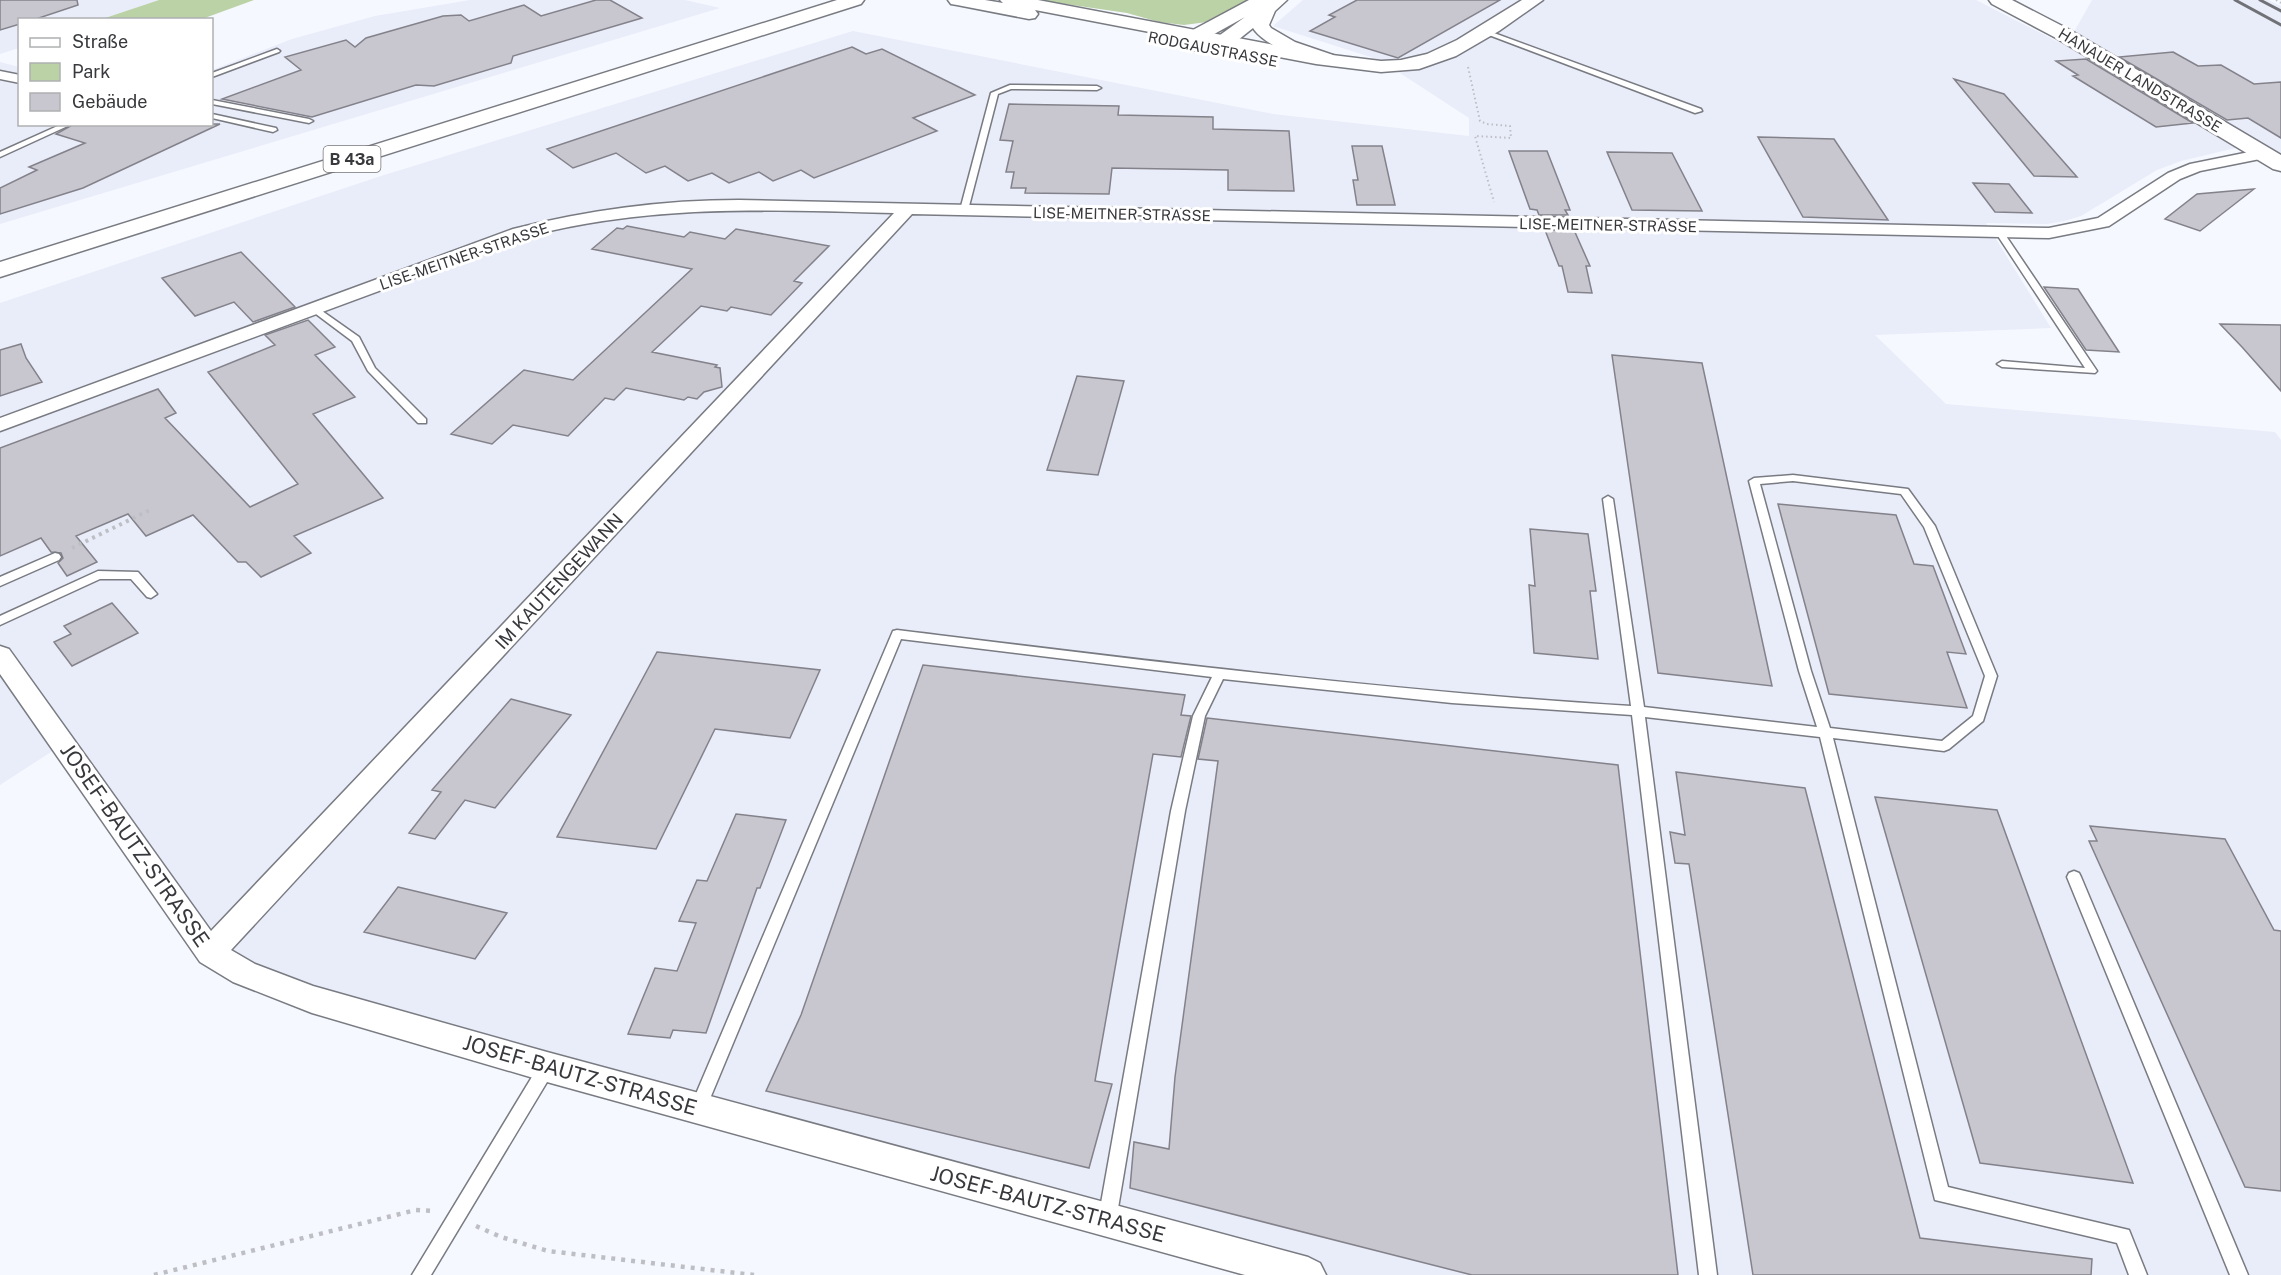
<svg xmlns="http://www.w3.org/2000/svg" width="2281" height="1275" viewBox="0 0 2281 1275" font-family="'Public Sans',sans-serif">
	<rect width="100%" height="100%" fill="#f6f8ff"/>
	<path fill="#e9ecf9" d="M0 0H159L102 19 20 20 19 48 0 54Z
		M470 0H685L720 8 0 224V62L19 67 20 124H212V70L292 39 375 16Z
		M1303 0H1976L2066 46 2092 0H2268L2281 6V173L2240 147 2181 161 2157 170 2081 216 2064 221 2047 224 1986 223 2051 328 1875 335 1946 404 2275 432 2281 440V1275H1308L244 973 54 750 0 785V303L381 176 853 31 1273 114 1469 136V118L1380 60 1273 26Z"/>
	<path fill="#bbd2a7" d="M159 0H254L202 19H102Z
		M1038 0H1256L1207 22 1184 25 1159 22 1127 13Z"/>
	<path fill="#c8c7d0" stroke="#83828a" stroke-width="1.5" d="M0 0H77L78 5 33 20H20V24L0 30Z
		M596 0H610L642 18 513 56 511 63 434 86 416 85 312 117 222 99 301 70 285 57 346 40 355 47 366 38 443 16 461 15 469 21 524 5 541 16Z
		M1357 0H1500L1398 58 1310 31 1335 17 1329 15Z
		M852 47 866 54 882 49 975 95 913 118 937 131 814 178 801 170 773 181 759 172 729 183 712 173 688 181 665 166 646 173 616 153 573 168 547 149Z
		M2173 52 2198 66 2221 65 2254 84 2281 82V138L2248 118 2227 120 2119 57Z
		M2086 59 2193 123 2156 127 2073 76 2078 75 2056 61Z
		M1954 79 2004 94 2077 177 2034 176Z
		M1009 104 1119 106 1118 115 1213 117V129L1289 131 1294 191 1228 190V170L1112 168 1109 194 1025 193 1026 188H1011L1014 172H1006L1013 141 1000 140Z
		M74 124H220L83 188 0 214V188L37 170 29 167 85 143 56 134Z
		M1758 137 1834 139 1888 220 1803 217Z
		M1352 146H1382L1395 205H1357L1353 180H1358Z
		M1509 151H1547L1570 210H1565L1568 215H1539L1537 210 1530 209Z
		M1607 152 1672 153 1702 211 1632 210Z
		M1973 183 2009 184 2032 213 1995 212Z
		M2254 189 2200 231 2165 219 2197 194Z
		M627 226 684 237 690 232 725 239 736 229 829 246 794 281 802 283 771 315 731 307 727 311 701 306 652 352 717 365 715 367 720 368 722 387 704 392 697 399 688 397 684 400 626 388 614 400 605 398 568 436 513 425 492 444 451 434 524 370 573 380 692 269 592 249 617 228 623 229Z
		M1545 230H1574L1590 266H1586L1592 293 1568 292 1562 266H1559Z
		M241 252 295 307 253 322 234 302 195 316 162 278Z
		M2044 287 2078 289 2119 352 2086 350Z
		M308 320 335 347 315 355 355 397 313 414 383 498 294 536 311 553 261 577 246 562H238L193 515 146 536 128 514 76 536 97 562 67 576 58 563 63 558 61 553 51 552 41 538 0 556V448L158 389 176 413 165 418 250 507 298 484 208 372 275 345 265 335Z
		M2220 324 2281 325V391L2242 347Z
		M21 344 26 358 42 382 0 396V350Z
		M1612 355 1702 363 1772 686 1658 673Z
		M1077 376 1124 381 1098 475 1047 470Z
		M1778 504 1896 515 1914 564 1933 566 1966 654 1947 652 1967 708 1829 694Z
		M1530 529 1588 534 1596 591H1590L1598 659 1534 653 1529 585 1535 586Z
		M112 603 138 633 72 666 54 642 71 634 64 626Z
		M657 652 820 670 790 738 715 729 656 849 557 837Z
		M923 665 1185 695 1181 715 1191 716 1181 757 1153 754 1095 1081 1112 1084 1089 1168 766 1091 801 1015Z
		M511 699 571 715 495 808 465 800 435 839 409 833 441 792 432 790Z
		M1207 718 1618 765 1678 1275H1472L1130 1188 1134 1142 1169 1149 1175 1077 1218 761 1198 759Z
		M1676 772 1805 788 1920 1238 2092 1259 2091 1275H1753L1689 864 1675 863 1670 832 1685 835Z
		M1875 797 1997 810 2133 1183 1980 1163Z
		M736 814 786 820 760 888H757L706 1033 673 1030 670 1038 628 1034 655 968 677 971 696 923 679 921 697 880 707 881Z
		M2090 826 2225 839 2274 930 2281 931V1191L2245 1187 2089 841H2097Z
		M398 887 507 913 475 959 364 932Z"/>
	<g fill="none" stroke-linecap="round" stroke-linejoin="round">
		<g stroke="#797b82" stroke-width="3">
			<path id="lane" d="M1483 29 1701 109 1702 111 1695 113 1481 32V30Z
				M277 49 280 51 279 52 212 77V73Z
				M1010 85 1097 86 1101 88 1097 90 1011 89 998 94 968 210 961 212 960 210 991 93Z
				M212 100 309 119 313 121 309 123 212 104Z
				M212 114 276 128 277 130 273 132 212 118Z
				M62 124H72L0 157V152Z
				M2000 230 2004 233 2097 371 2095 373 2002 367 1997 364 2002 361 2085 368 1996 233Z
				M315 306 359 337 375 368 426 419V423H418L368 371 352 341 312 311 310 309Z
				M1793 475 1908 489 1935 526 1997 676 1983 721 1949 749 1944 751 1833 738 1948 1187 2129 1230 2147 1275H2129L2117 1243 1935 1200 1820 737 1645 717 1717 1275H1699L1632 715 1452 703 1223 679 1205 716 1185 811 1116 1220 1113 1226 1107 1229 1101 1226 1098 1220 1171 811 1193 716 1212 677 901 639 704 1113 698 1116 692 1113 690 1108 893 631 897 630C1141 660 1385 691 1631 706L1603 499 1608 496 1613 499 1644 707 1817 727 1799 671 1749 481 1754 478ZM1793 481 1901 494 1924 527 1985 676 1973 716 1942 741 1830 728 1811 671 1760 484Z
				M55 553 59 554 61 557 59 560 0 586V577Z
				M98 571 138 572 157 594 151 598 147 597 131 579H100L0 625V616Z
				M2074 871 2079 873 2081 877 2248 1275H2230L2067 877 2069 873Z
				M547 1060 553 1062 555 1067 553 1072 431 1275H412L541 1062Z"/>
		</g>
		<g stroke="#797b82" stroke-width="3">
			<path id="street" d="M0 71 20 75V83L0 79Z
				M2264 149 2270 151 2272 154 2270 157 2200 171 2180 179 2109 226 2049 238 912 214 231 950 255 964 313 986 547 1052 1308 1257 1320 1263 1326 1275H1245L547 1082 312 1013 233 982 200 962 0 674V646L9 649 211 931 894 213C765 210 652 204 525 237L0 431V418L513 229C588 210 662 200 739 200L2049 228 2098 218 2168 173 2190 164Z"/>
		</g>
		<g stroke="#797b82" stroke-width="3">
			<path id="secondary" d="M948 0H985L1003 3 1000 0H1038L1316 53 1381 61 1401 60 1427 54 1457 40 1522 0H1543L1499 31 1456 56 1419 69 1381 72 1316 64 1035 10 1038 14 1035 18 1029 19 957 5 951 4Z
				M1989 0H2012L2070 30 2281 155V171L2273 169 2056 38 1992 4Z"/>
		</g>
		<g stroke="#797b82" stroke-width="3">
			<path id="highway" d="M837 0H864L861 4 0 277V262Z
				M1249 0H1287L1275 11 1269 25 1271 28 1295 42 1333 55 1336 59 1333 63C1314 68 1263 45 1253 28L1233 44 1226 46 1197 51 1190 49 1185 42 1191 31ZM1245 17 1220 35 1207 38Z"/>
		</g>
		<path stroke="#bdbfc5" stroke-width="2" stroke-dasharray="1.5 3" stroke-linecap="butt" d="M2276 0 2281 3
			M1468 67 1480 121 1487 124 1510 126 1511 138 1475 136 1494 202"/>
		<path stroke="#bdbfc5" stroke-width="4" stroke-dasharray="3 4.5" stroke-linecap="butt" d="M72 548 152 509"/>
		<path stroke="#bdbfc5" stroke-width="4.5" stroke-dasharray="4 6" stroke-linecap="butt" d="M476 1226 501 1237 548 1251 754 1275
			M154 1275 416 1210 435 1211"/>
		<use href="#lane" fill="#fff" fill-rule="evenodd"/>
		<use href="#street" fill="#fff" fill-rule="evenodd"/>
		<use href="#secondary" fill="#fff" fill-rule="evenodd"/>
		<use href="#highway" fill="#fff" fill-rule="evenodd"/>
		<path stroke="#717277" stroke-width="3" d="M2235 0 2281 25
			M2260 0 2281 11"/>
	</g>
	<g text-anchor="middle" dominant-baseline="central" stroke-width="6" stroke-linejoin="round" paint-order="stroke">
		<g font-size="15" fill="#38393d" stroke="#fff">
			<text transform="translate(1213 49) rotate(11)">RODGAUSTRASSE</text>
			<text transform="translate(2140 80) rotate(31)">HANAUER LANDSTRASSE</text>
			<text transform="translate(1122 214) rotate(1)">LISE-MEITNER-STRASSE</text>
			<text transform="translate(1608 225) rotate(1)">LISE-MEITNER-STRASSE</text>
			<text transform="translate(464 256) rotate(-19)">LISE-MEITNER-STRASSE</text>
		</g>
		<rect fill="#fff" stroke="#747477" stroke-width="1.5" x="323.5" y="146" width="57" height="26" rx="4.5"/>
		<g font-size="16" font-weight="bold" fill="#38393d">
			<text x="352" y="159">B 43a</text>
		</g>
		<g font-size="18" fill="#38393d" stroke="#fff">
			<text transform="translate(559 581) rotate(-47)">IM KAUTENGEWANN</text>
		</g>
		<g font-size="21" fill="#38393d" stroke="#fff">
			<text transform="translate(135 845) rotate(55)">JOSEF-BAUTZ-STRASSE</text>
			<text transform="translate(580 1075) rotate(16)">JOSEF-BAUTZ-STRASSE</text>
			<text transform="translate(1048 1204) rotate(15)">JOSEF-BAUTZ-STRASSE</text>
		</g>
	</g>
	<rect x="18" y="18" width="195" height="108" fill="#ffffff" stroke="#afb0b1" stroke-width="1.5"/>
	<rect x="30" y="38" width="30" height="9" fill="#ffffff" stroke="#afb0b1" stroke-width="1.5"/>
	<text x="72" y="48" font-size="18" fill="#38393d">Straße</text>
	<rect x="30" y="63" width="30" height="18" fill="#bbd2a7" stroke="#afb0b1" stroke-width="1.5"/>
	<text x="72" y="78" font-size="18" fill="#38393d">Park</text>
	<rect x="30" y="93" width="30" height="18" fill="#c8c7d0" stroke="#afb0b1" stroke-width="1.5"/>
	<text x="72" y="108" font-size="18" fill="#38393d">Gebäude</text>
</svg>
